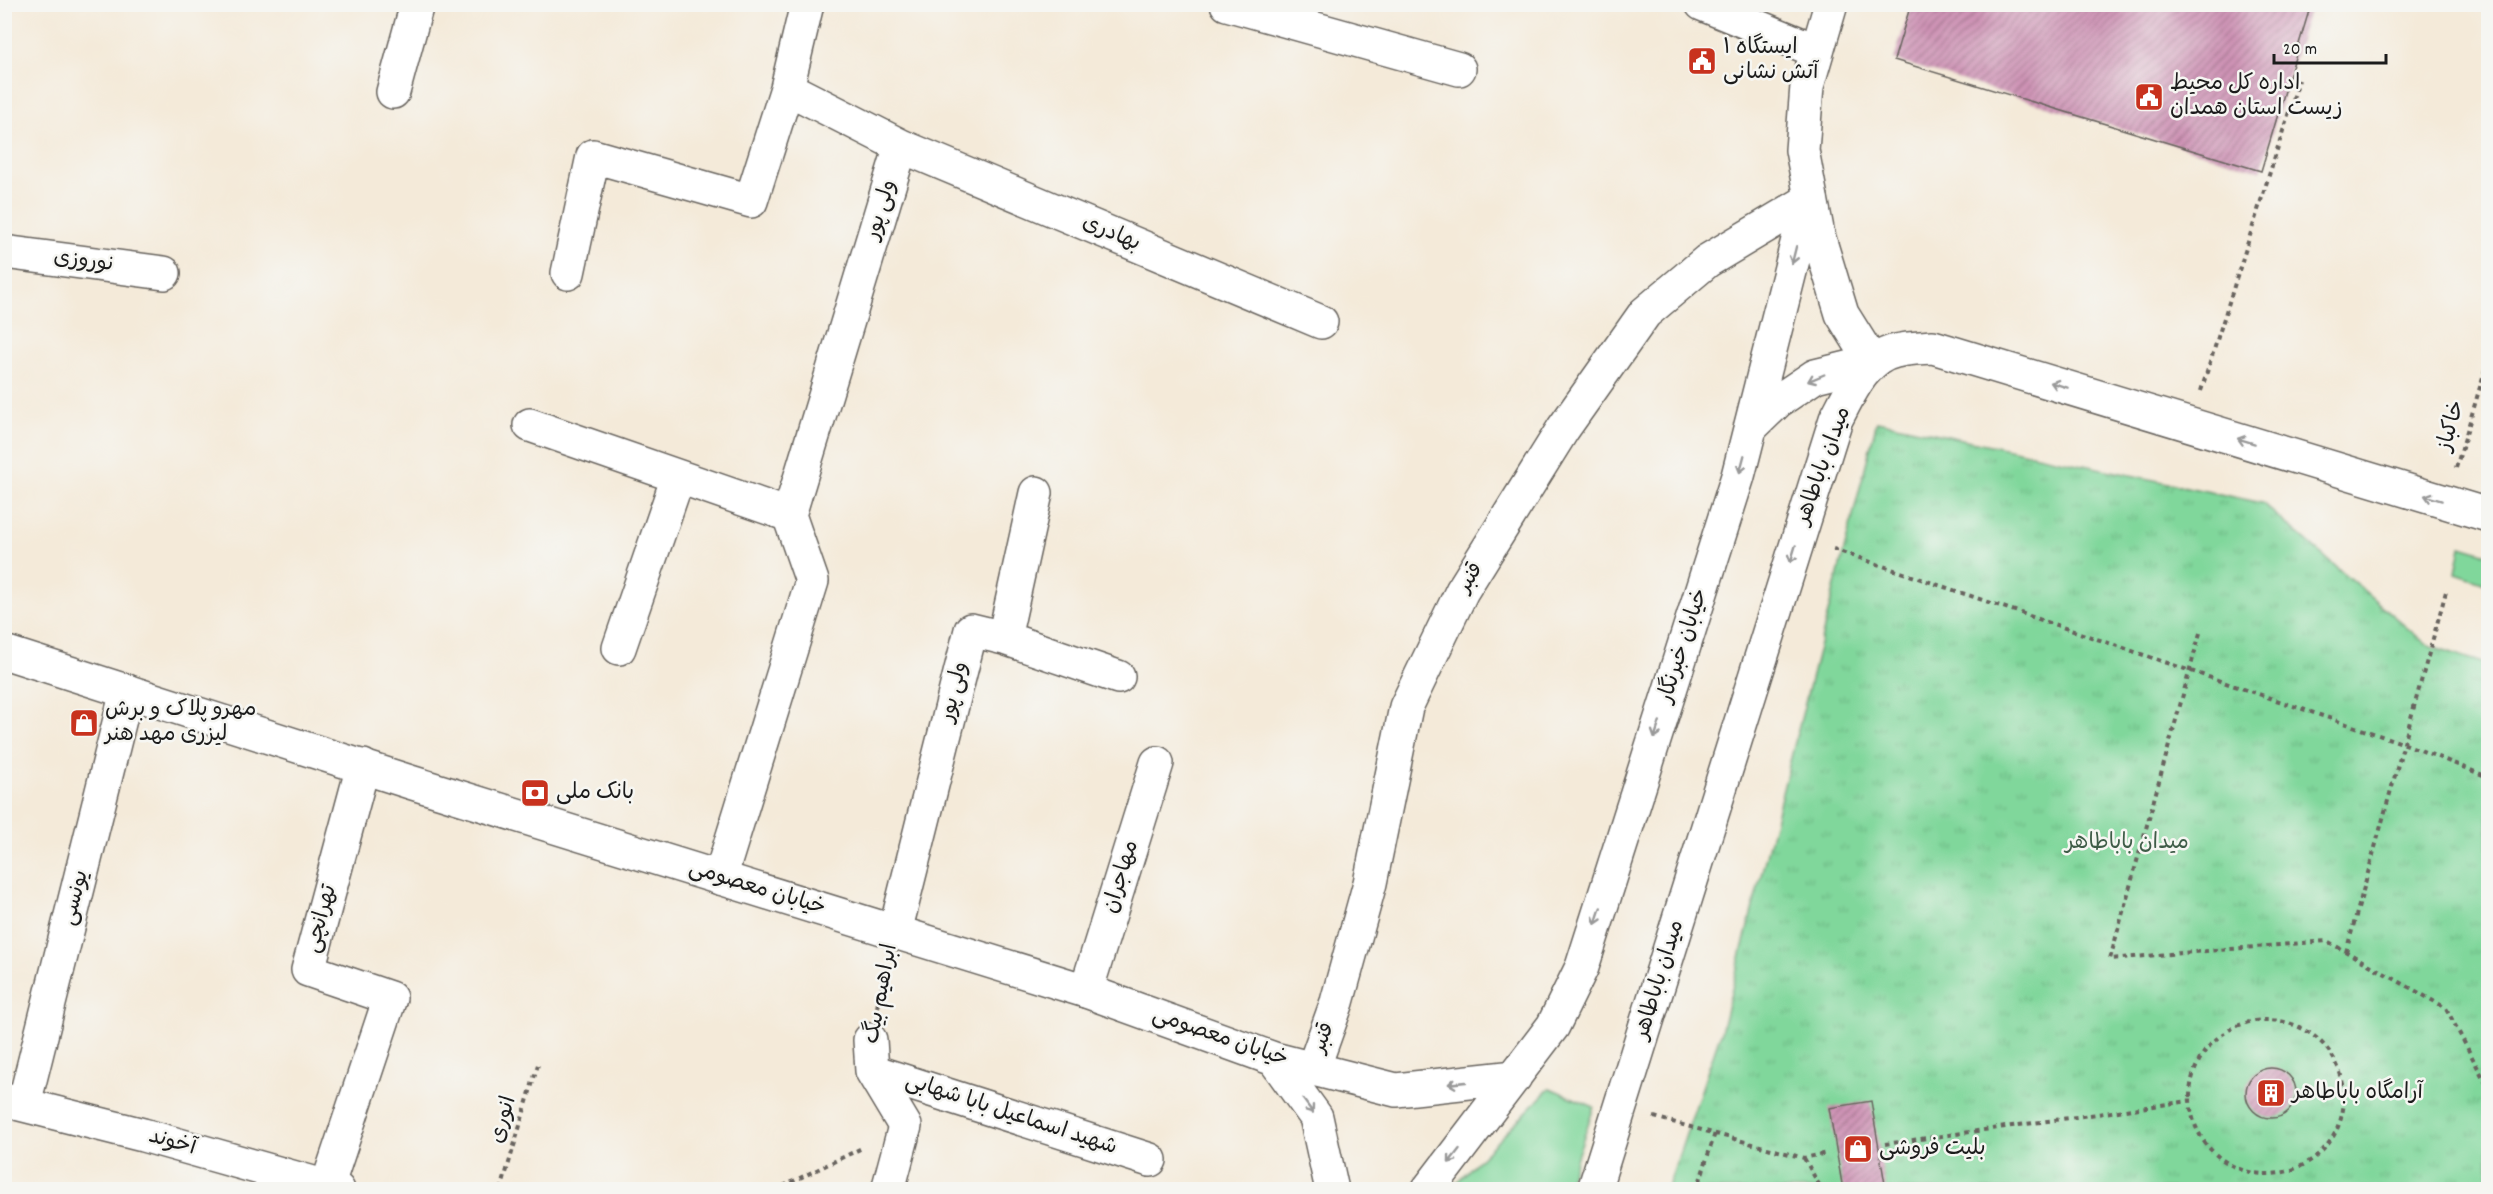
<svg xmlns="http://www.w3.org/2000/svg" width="2493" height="1194" viewBox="0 0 2493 1194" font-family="Dekko,'Playpen Sans Arabic',sans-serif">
	<defs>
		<pattern id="park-tufts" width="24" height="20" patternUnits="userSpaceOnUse" patternTransform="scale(1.5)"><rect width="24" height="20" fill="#80d79b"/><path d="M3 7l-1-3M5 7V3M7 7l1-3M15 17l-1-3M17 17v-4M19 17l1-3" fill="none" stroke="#6eb885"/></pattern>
		<pattern id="building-hatch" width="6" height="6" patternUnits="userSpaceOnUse" patternTransform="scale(1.5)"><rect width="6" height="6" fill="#ce93b5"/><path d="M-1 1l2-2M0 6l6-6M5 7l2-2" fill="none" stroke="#a67792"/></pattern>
	</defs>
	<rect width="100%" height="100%" fill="#f6f6f2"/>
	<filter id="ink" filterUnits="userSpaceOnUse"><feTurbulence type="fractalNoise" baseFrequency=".0167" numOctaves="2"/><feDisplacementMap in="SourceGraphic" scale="12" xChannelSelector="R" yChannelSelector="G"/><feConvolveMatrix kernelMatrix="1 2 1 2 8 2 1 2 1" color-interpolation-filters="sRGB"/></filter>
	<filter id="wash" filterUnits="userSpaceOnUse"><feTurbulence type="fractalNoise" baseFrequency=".008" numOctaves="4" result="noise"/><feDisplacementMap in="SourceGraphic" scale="24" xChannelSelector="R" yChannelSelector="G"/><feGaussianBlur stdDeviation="1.35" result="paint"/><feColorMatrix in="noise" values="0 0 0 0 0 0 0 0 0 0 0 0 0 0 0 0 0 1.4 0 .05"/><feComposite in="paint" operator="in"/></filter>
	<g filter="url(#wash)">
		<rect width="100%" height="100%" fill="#f4ead9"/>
		<path fill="#80d79b" stroke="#4e7a5c" stroke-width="1.5" d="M2461 546 2488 554V584L2456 573Z
			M1550 1088 1594 1107 1566 1189 1449 1190Z"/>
		<path fill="url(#park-tufts)" stroke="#4e7a5c" stroke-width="1.5" d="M1877 421 2262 503 2426 644 2488 665V1189L1667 1190 1721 1032Z"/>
		<g id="blocks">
			<path fill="url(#building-hatch)" d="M1911 4H2311L2261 171 1894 60Z
				M2246 1093a25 25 0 1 1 50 0a25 25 0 1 1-50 0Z
				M1871 1101 1886 1190H1843L1829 1108Z"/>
		</g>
	</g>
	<g filter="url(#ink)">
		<use href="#blocks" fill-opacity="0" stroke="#68645e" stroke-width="1.5"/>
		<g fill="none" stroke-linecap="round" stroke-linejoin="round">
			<g stroke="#68645e" stroke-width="36">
				<path id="street" d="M1227 4 1459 69
					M1702 4 1817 51
					M787 88 901 146 1321 322
					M393 92 417 4
					M4 252 164 273
					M568 273 593 156 751 201 787 88 807 4
					M530 425 789 515
					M789 515 901 146
					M1004 638 1118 677
					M619 648 678 477
					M720 878 812 581 789 515
					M895 932 971 630 1004 638 1036 493
					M1086 991 1157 763
					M870 1040 872 1071 905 1126 888 1190
					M1313 1069 1337 1002 1370 883 1406 707 1462 591 1563 429 1645 313 1707 261 1811 199
					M872 1071 1150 1160
					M4 1100 143 1135 338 1190
					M24 1104 127 691
					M327 1187 390 998 308 970 363 766"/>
			</g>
			<g stroke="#68645e" stroke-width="36">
				<path id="secondary" d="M1751 427 1778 401 1815 376 1872 362 1842 314 1818 235 1802 150 1807 86 1831 4
					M4 652 410 782 1086 991 1274 1059 1396 1090 1515 1077
					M1274 1059 1316 1117 1332 1190
					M1428 1190 1553 1026 1582 967 1738 476 1800 232 1811 199"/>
			</g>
			<g stroke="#68645e" stroke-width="36">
				<path id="primary" d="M1594 1190 1836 419C1850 393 1864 358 1896 351 1908 348 1921 348 1933 347L2488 515"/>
			</g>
			<path stroke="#68645e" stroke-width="4" stroke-dasharray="4.5 4.5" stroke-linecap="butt" d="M2201 391 2299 80
				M2456 468 2488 360
				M1833 549 2405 744 2488 777
				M2200 633 2110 959 2327 941 2446 1008 2488 1087 2487 1169 2479 1190
				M2346 952 2447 588
				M877 1007 887 967
				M2190 1097a77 77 0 1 1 154 0a77 77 0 1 1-154 0Z
				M1654 1117 1804 1158 1827 1153
				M1885 1144 2189 1101
				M1804 1158 1822 1190
				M501 1190 539 1061
				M775 1190 862 1148
				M1697 1190 1715 1133"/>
			<use href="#street" stroke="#fff" stroke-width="33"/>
			<use href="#secondary" stroke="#fff" stroke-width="33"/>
			<use href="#primary" stroke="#fff" stroke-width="33"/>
		</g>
		<defs><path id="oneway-shaft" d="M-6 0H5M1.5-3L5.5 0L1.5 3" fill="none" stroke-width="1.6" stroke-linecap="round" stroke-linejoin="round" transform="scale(1.5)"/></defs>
		<g stroke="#999">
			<use href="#oneway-shaft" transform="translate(1794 255) rotate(104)"/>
			<use href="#oneway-shaft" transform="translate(1816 378) rotate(157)"/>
			<use href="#oneway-shaft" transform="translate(2059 385) rotate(-163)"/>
			<use href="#oneway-shaft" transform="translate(2246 441) rotate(-163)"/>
			<use href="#oneway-shaft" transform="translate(1742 464) rotate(105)"/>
			<use href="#oneway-shaft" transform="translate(2433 498) rotate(-163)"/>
			<use href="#oneway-shaft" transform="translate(1793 554) rotate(107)"/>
			<use href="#oneway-shaft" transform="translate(1657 730) rotate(108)"/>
			<use href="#oneway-shaft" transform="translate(1598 916) rotate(108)"/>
			<use href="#oneway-shaft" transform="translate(1457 1083) rotate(174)"/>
			<use href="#oneway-shaft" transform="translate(1308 1106) rotate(54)"/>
			<use href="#oneway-shaft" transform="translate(1454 1156) rotate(128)"/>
		</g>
	</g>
	<defs>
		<g id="civic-square" transform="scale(1.5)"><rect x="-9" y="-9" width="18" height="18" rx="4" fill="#c8321e" stroke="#f6f6f2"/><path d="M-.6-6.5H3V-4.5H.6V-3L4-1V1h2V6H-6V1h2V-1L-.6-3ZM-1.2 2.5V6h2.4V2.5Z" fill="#fff"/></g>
		<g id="shop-square" transform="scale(1.5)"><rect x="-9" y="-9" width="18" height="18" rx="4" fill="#c8321e" stroke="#f6f6f2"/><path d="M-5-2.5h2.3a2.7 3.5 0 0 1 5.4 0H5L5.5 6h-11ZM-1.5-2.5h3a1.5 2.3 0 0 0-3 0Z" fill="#fff"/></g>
		<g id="bank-square" transform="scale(1.5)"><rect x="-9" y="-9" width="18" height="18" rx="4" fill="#c8321e" stroke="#f6f6f2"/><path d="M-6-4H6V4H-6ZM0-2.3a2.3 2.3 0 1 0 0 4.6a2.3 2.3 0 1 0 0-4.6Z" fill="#fff"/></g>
		<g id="building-square" transform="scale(1.5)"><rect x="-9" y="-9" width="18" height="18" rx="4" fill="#c8321e" stroke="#f6f6f2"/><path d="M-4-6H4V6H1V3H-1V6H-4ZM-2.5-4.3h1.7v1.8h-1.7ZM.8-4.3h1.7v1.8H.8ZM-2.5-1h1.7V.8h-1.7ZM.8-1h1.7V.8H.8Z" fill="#fff"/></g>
	</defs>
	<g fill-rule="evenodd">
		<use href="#civic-square" x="1702" y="61"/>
		<use href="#civic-square" x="2149" y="97"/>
		<use href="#shop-square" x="84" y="723"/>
		<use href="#bank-square" x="535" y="793"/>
		<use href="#building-square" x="2271" y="1093"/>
		<use href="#shop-square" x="1858" y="1149"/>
	</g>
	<g text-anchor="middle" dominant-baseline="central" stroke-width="5" stroke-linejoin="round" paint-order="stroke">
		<g font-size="22" fill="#1c1c1c" stroke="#f6f6f2" text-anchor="start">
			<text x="1723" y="48">ایستگاه ۱<tspan x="1723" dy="25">آتش نشانی</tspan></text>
			<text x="2170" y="84">اداره کل محیط<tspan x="2170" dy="25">زیست استان همدان</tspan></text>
			<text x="105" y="710">مهرو پلاک و برش<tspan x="105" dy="25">لیزری مهد هنر</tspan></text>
			<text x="556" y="793">بانک ملی</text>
			<text x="2292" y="1093">آرامگاه باباطاهر</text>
			<text x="1879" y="1149">بلیت فروشی</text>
		</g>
		<g font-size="22" fill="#1c1c1c" stroke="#f6f6f2">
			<text transform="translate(882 210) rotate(-73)">ولی پور</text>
			<text transform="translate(1111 234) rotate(23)">بهادری</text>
			<text transform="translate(84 262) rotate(7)">نوروزی</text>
			<text transform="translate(2452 426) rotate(-74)">خاکباز</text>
			<text transform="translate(1824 466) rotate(-70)">میدان باباطاهر</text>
			<text transform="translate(1471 578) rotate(-59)">قنبر</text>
			<text transform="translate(1684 646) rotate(-72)">خیابان خبرنگار</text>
			<text transform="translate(955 692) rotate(-76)">ولی پور</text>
			<text transform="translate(1122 877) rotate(-73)">مهاجران</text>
			<text transform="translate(757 889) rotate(17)">خیابان معصومی</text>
			<text transform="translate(76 898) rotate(-76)">یونسی</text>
			<text transform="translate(322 919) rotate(-75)">تهرانچی</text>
			<text transform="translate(1660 980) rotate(-73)">میدان باباطاهر</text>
			<text transform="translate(882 994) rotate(-79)">ابراهیم بیگ</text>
			<text transform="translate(1220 1038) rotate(19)">خیابان معصومی</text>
			<text transform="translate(1324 1038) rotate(-70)">قنبر</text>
			<text transform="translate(1011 1115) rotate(18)">شهید اسماعیل بابا شهابی</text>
			<text transform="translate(504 1120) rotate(-74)">انوری</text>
			<text transform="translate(172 1143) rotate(16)">آخوند</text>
		</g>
		<g font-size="22" fill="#3f5d48" stroke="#f6f6f2">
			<text x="2127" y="843">میدان باباطاهر</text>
		</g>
	</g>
	<rect width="2493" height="1194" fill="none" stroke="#f6f6f2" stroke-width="24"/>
	<path d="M2274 54v9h112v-9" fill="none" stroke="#1c1c1c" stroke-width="3"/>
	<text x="2283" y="54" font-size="18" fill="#1c1c1c" stroke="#f6f6f2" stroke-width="4.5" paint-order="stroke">20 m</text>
</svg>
